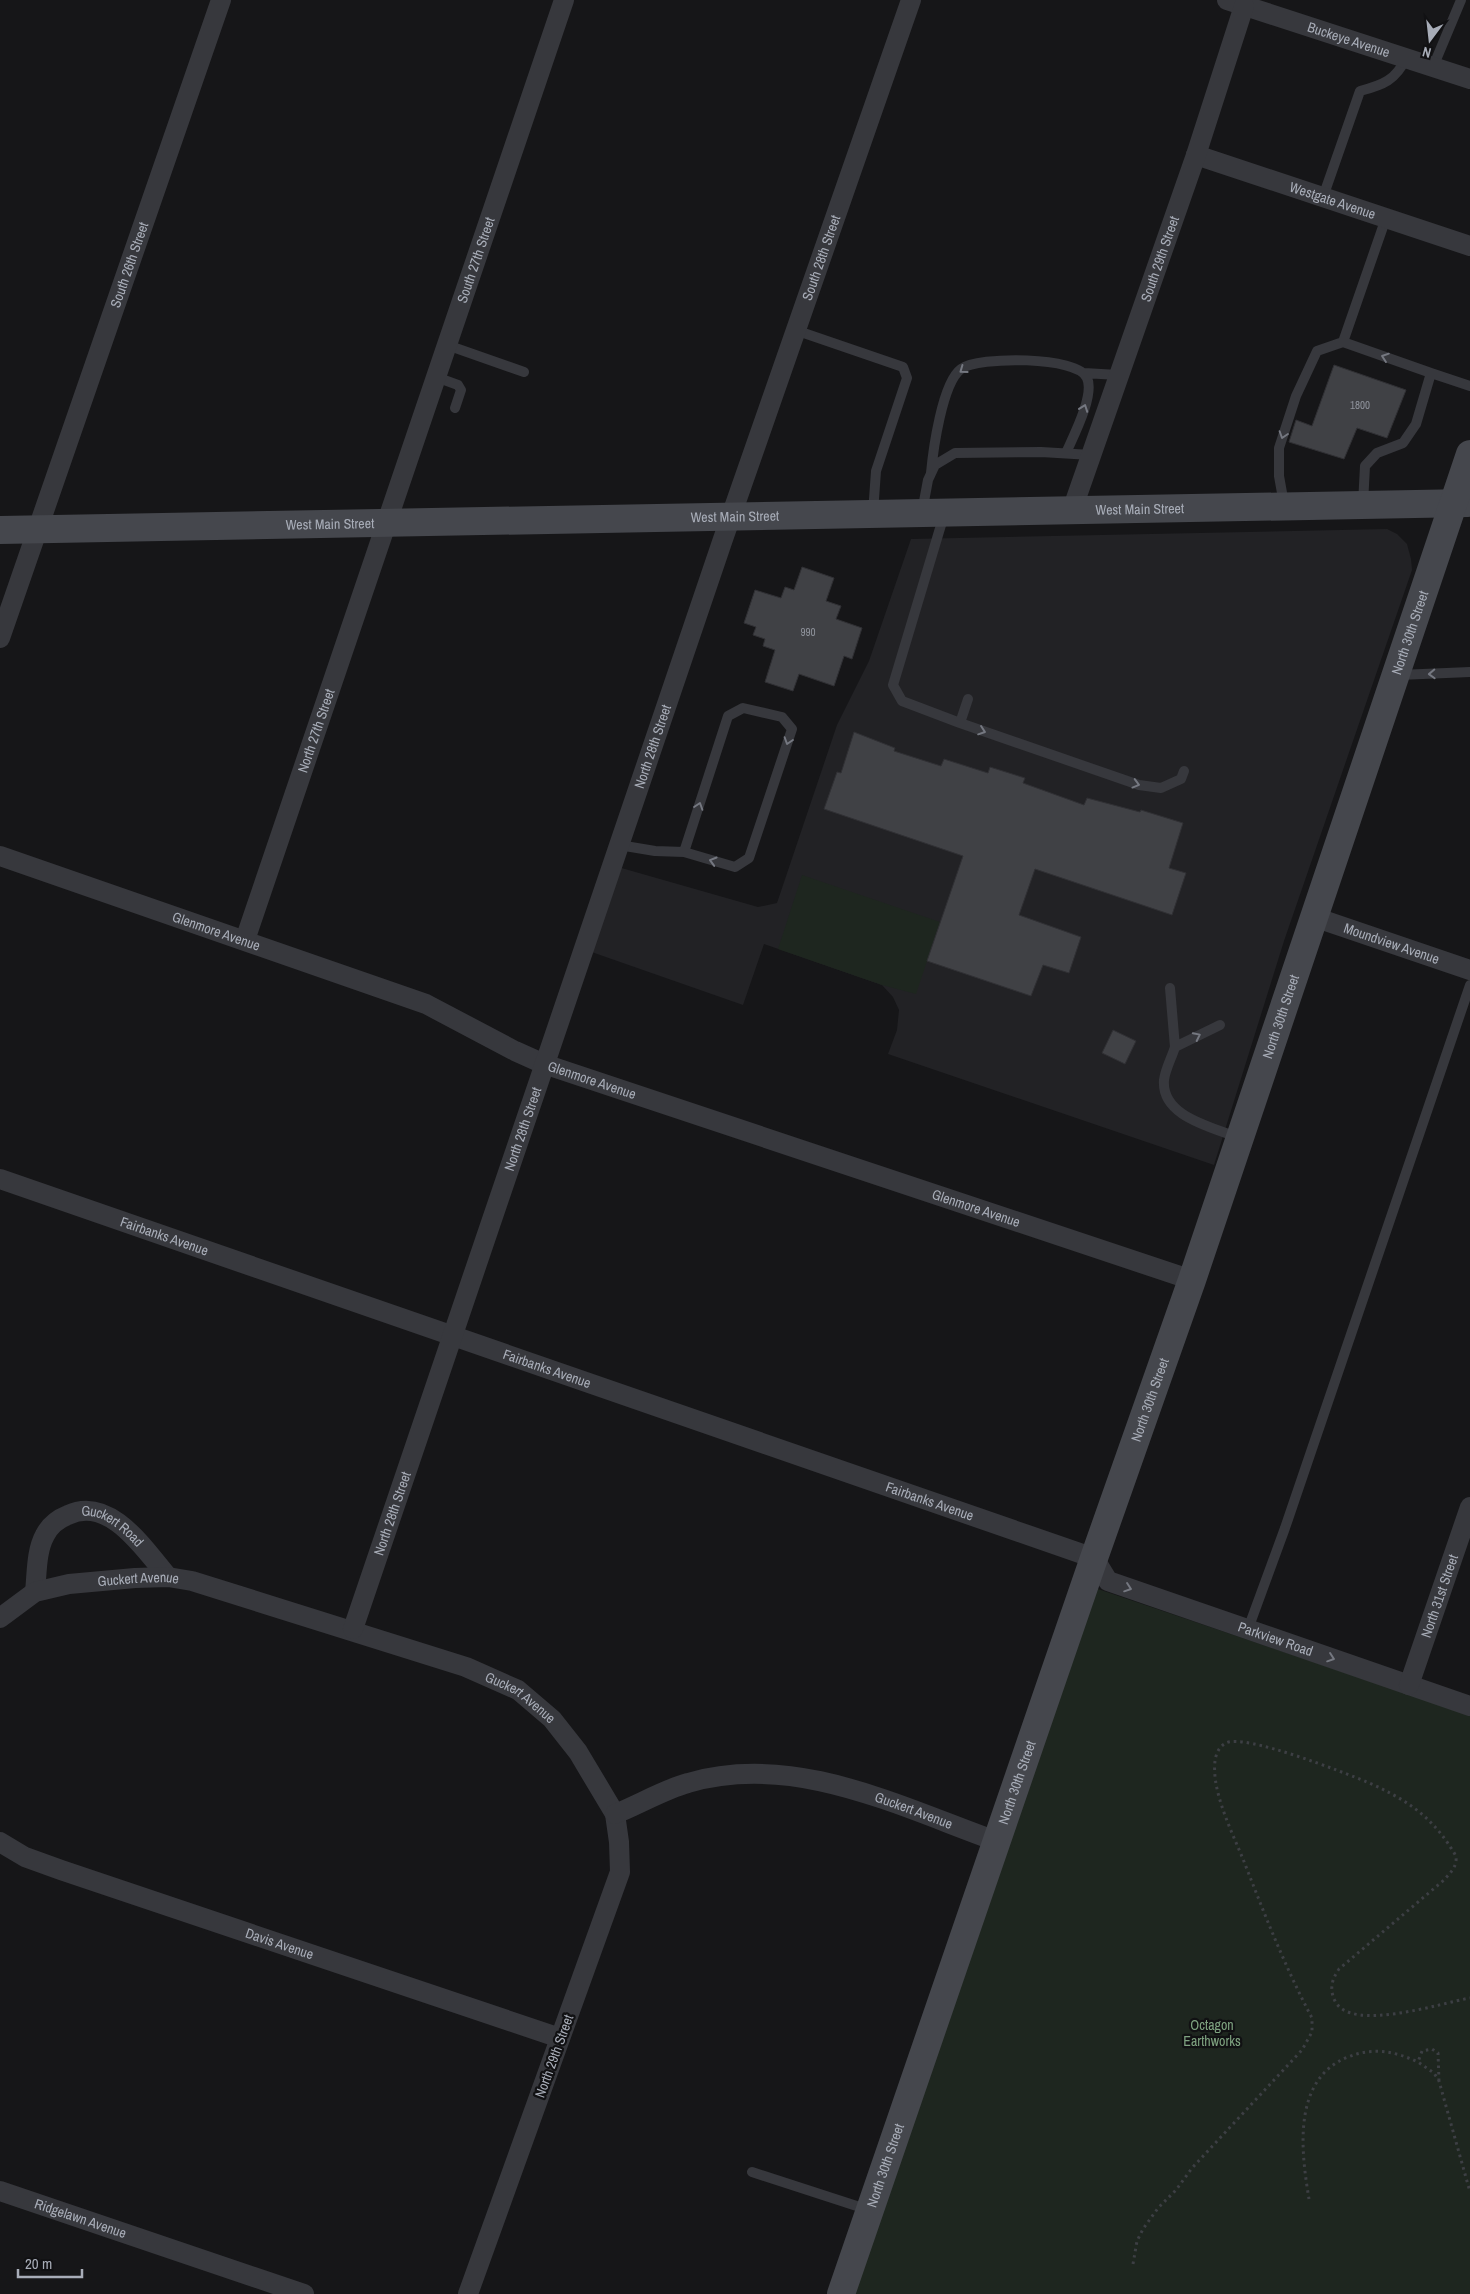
<svg xmlns="http://www.w3.org/2000/svg" width="1470" height="2294" viewBox="0 0 1470 2294" font-family="'Archivo Narrow',sans-serif">
	<rect width="100%" height="100%" fill="#161618"/>
	<path fill="#222225" d="M1387 529 1397 534 1407 544 1411 559 1412 570 1284 941 1214 1165 888 1054 897 1030 899 1010 893 997 882 985 764 944 743 1005 583 949 611 865 758 907 777 903 837 725 869 661 911 539Z"/>
	<path fill="#1e261f" d="M802 875 940 922 916 994 882 985 778 949Z
		M1095 1588 1470 1715V2294H844Z"/>
	<path fill="#404145" stroke="#303034" d="M1334 365 1406 390 1387 438 1357 428 1344 459 1289 442 1296 420 1312 426Z
		M802 567 834 578 826 601 841 606 836 619 862 628 852 659 844 656 834 686 799 674 793 691 765 682 775 650 763 646 765 639 753 635 756 627 744 623 755 590 781 598 785 587 794 590Z
		M854 732 895 748 894 751 941 766 944 759 988 773 990 767 1025 778 1023 783 1084 805 1087 798 1140 812 1141 810 1183 823 1169 868 1186 873 1172 915 1035 869 1019 915 1081 937 1069 973 1043 965 1031 996 927 961 963 856 824 809 837 772 841 773Z
		M1113 1030 1136 1041 1125 1064 1102 1053Z"/>
	<g fill="none" stroke-linecap="round" stroke-linejoin="round">
		<path stroke="#3d3f44" stroke-width="3" stroke-dasharray="2.5 4" stroke-linecap="butt" d="M1439 2081 1438 2053 1432 2049 1422 2051 1418 2062 1434 2073 1439 2081 1470 2192
			M1309 2199C1301 2151 1292 2079 1348 2057 1373 2047 1394 2051 1418 2062
			M1133 2264 1137 2241 1143 2229 1158 2208 1176 2190 1192 2168 1302 2050 1312 2032V2018C1285 1967 1264 1913 1243 1859 1233 1835 1221 1810 1216 1784 1214 1771 1212 1750 1226 1743 1244 1733 1345 1773 1367 1782 1401 1797 1428 1813 1449 1845 1452 1850 1457 1855 1456 1861 1455 1869 1449 1874 1444 1880L1339 1969C1332 1979 1329 1989 1335 2001 1351 2033 1441 2003 1470 1998"/>
		<path stroke="#37383d" stroke-width="10" d="M1433 67 1461 0
			M1323 197 1360 91C1383 85 1396 80 1406 58
			M795 330 903 367 907 378 876 471 873 513
			M1343 342 1386 218
			M447 345 524 372
			M1084 373 1118 375
			M436 377 458 385 461 390 455 408
			M931 473C933 451 942 383 961 369 978 356 1078 356 1087 378 1095 395 1073 437 1066 453
			M1284 504 1279 476V448L1296 396 1317 351 1343 342 1431 373
			M1363 504 1365 466 1377 453 1403 443 1416 424 1431 373 1470 386
			M922 512 928 480 935 465 955 453 1041 452 1091 455
			M944 515 893 685 902 701 960 723
			M1399 675 1470 672
			M968 699 960 723 1139 785 1161 788 1181 779 1184 771
			M619 845 655 851 684 852 735 867 749 858 792 729 782 717 743 708 728 716 684 852
			M1170 988 1175 1047 1220 1025
			M1175 1047C1172 1057 1165 1070 1164 1080 1161 1117 1213 1127 1239 1138
			M1248 1629 1285 1528 1470 985
			M752 2172 869 2210"/>
		<g stroke="#37383d" stroke-width="20">
			<path id="s1" d="M1227 0 1470 79"/>
			<path id="s2" d="M1196 155 1470 246"/>
			<path id="s3" d="M1072 510 1196 155 1244 6"/>
			<path id="s4" d="M0 638 221 0"/>
			<path id="s5" d="M0 856 426 1004 515 1051 544 1064 1192 1280"/>
			<path id="s6" d="M1314 917 1470 970"/>
			<path id="s7" d="M245 940 564 0"/>
			<path id="s8" d="M0 1179 1094 1558 1108 1581 1470 1706"/>
			<path id="s9" d="M35 1592C37 1574 36 1551 45 1535 50 1525 58 1519 68 1515 110 1495 145 1550 168 1577"/>
			<path id="s10" d="M0 1618 35 1592 69 1584 135 1578 168 1577 192 1581 466 1667 518 1690 552 1719 578 1752 615 1814 619 1842 620 1872 468 2294"/>
			<path id="s11" d="M353 1629 722 542 911 0"/>
			<path id="s12" d="M1409 1685 1470 1507"/>
			<path id="s13" d="M615 1814C638 1805 665 1789 688 1783 794 1752 898 1806 996 1841"/>
			<path id="s14" d="M0 1842 25 1857 61 1870 560 2038"/>
			<path id="s15" d="M0 2191 304 2294"/>
		</g>
		<g stroke="#45474d" stroke-width="28">
			<path id="s16" d="M0 530 1468 503"/>
			<path id="s17" d="M841 2294 1094 1558 1192 1280 1470 454"/>
		</g>
	</g>
	<defs><path id="oneway-chevron" d="M-2-3.5L2.5 0L-2 3.5" fill="none" stroke-width="1.6" stroke-linecap="round" stroke-linejoin="round" transform="scale(1.25)"/></defs>
	<g stroke="#757881">
		<use href="#oneway-chevron" transform="translate(1385 357) rotate(-161)"/>
		<use href="#oneway-chevron" transform="translate(963 370) rotate(144)"/>
		<use href="#oneway-chevron" transform="translate(1084 408) rotate(-70)"/>
		<use href="#oneway-chevron" transform="translate(1283 435) rotate(108)"/>
		<use href="#oneway-chevron" transform="translate(1432 674) rotate(178)"/>
		<use href="#oneway-chevron" transform="translate(982 731) rotate(19)"/>
		<use href="#oneway-chevron" transform="translate(788 741) rotate(108)"/>
		<use href="#oneway-chevron" transform="translate(1136 784) rotate(15)"/>
		<use href="#oneway-chevron" transform="translate(699 806) rotate(-72)"/>
		<use href="#oneway-chevron" transform="translate(713 861) rotate(-164)"/>
		<use href="#oneway-chevron" transform="translate(1197 1036) rotate(-26)"/>
		<use href="#oneway-chevron" transform="translate(1128 1588) rotate(19)"/>
		<use href="#oneway-chevron" transform="translate(1331 1658) rotate(19)"/>
	</g>
	<g text-anchor="middle" dominant-baseline="central" stroke-width="4.5" stroke-linejoin="round" paint-order="stroke">
		<g font-size="11" fill="#8e929b">
			<text x="1360" y="405">1800</text>
			<text x="808" y="632">990</text>
		</g>
		<g font-size="14" fill="#a8adb8" stroke="#111113">
			<text stroke="none"><textPath href="#s1" startOffset="128">Buckeye Avenue</textPath></text>
			<text stroke="none"><textPath href="#s2" startOffset="144">Westgate Avenue</textPath></text>
			<text stroke="none"><textPath href="#s11" startOffset="1449">South 28th Street</textPath></text>
			<text stroke="none"><textPath href="#s3" startOffset="266">South 29th Street</textPath></text>
			<text stroke="none"><textPath href="#s7" startOffset="718">South 27th Street</textPath></text>
			<text stroke="none"><textPath href="#s4" startOffset="395">South 26th Street</textPath></text>
			<text stroke="none"><textPath href="#s16" startOffset="1140">West Main Street</textPath></text>
			<text stroke="none"><textPath href="#s16" startOffset="735">West Main Street</textPath></text>
			<text stroke="none"><textPath href="#s16" startOffset="330">West Main Street</textPath></text>
			<text stroke="none"><textPath href="#s17" startOffset="1756">North 30th Street</textPath></text>
			<text stroke="none"><textPath href="#s7" startOffset="221">North 27th Street</textPath></text>
			<text stroke="none"><textPath href="#s11" startOffset="932">North 28th Street</textPath></text>
			<text stroke="none"><textPath href="#s5" startOffset="229">Glenmore Avenue</textPath></text>
			<text stroke="none"><textPath href="#s6" startOffset="82">Moundview Avenue</textPath></text>
			<text stroke="none"><textPath href="#s17" startOffset="1351">North 30th Street</textPath></text>
			<text stroke="none"><textPath href="#s5" startOffset="634">Glenmore Avenue</textPath></text>
			<text stroke="none"><textPath href="#s11" startOffset="528">North 28th Street</textPath></text>
			<text stroke="none"><textPath href="#s5" startOffset="1039">Glenmore Avenue</textPath></text>
			<text stroke="none"><textPath href="#s8" startOffset="174">Fairbanks Avenue</textPath></text>
			<text stroke="none"><textPath href="#s8" startOffset="579">Fairbanks Avenue</textPath></text>
			<text stroke="none"><textPath href="#s17" startOffset="946">North 30th Street</textPath></text>
			<text stroke="none"><textPath href="#s8" startOffset="984">Fairbanks Avenue</textPath></text>
			<text stroke="none"><textPath href="#s11" startOffset="122">North 28th Street</textPath></text>
			<text stroke="none"><textPath href="#s9" startOffset="139">Guckert Road</textPath></text>
			<text stroke="none"><textPath href="#s10" startOffset="148">Guckert Avenue</textPath></text>
			<text stroke="none"><textPath href="#s12" startOffset="94">North 31st Street</textPath></text>
			<text stroke="none"><textPath href="#s8" startOffset="1362">Parkview Road</textPath></text>
			<text stroke="none"><textPath href="#s10" startOffset="552">Guckert Avenue</textPath></text>
			<text stroke="none"><textPath href="#s17" startOffset="541">North 30th Street</textPath></text>
			<text stroke="none"><textPath href="#s13" startOffset="311">Guckert Avenue</textPath></text>
			<text stroke="none"><textPath href="#s14" startOffset="298">Davis Avenue</textPath></text>
			<text transform="translate(554 2056) rotate(-70)">North 29th Street</text>
			<text stroke="none"><textPath href="#s17" startOffset="136">North 30th Street</textPath></text>
			<text stroke="none"><textPath href="#s15" startOffset="85">Ridgelawn Avenue</textPath></text>
		</g>
		<g font-size="14" fill="#7fa381" stroke="#111113">
			<text x="1212" y="2025">Octagon<tspan x="1212" dy="16">Earthworks</tspan></text>
		</g>
	</g>
	<g transform="translate(1430 40) rotate(195)" stroke="#111113" stroke-width="4" paint-order="stroke">
	<path d="M0-4L9 19L0 12L-9 19Z" fill="#a8adb8"/>
	<text y="-8" font-size="14" font-weight="bold" text-anchor="middle" fill="#a8adb8">N</text>
	</g>
	<path d="M18 2269v8h64v-8" fill="none" stroke="#a8adb8" stroke-width="2.5"/>
	<text x="25" y="2269" font-size="15" fill="#a8adb8" stroke="#111113" stroke-width="4" paint-order="stroke">20 m</text>
</svg>
